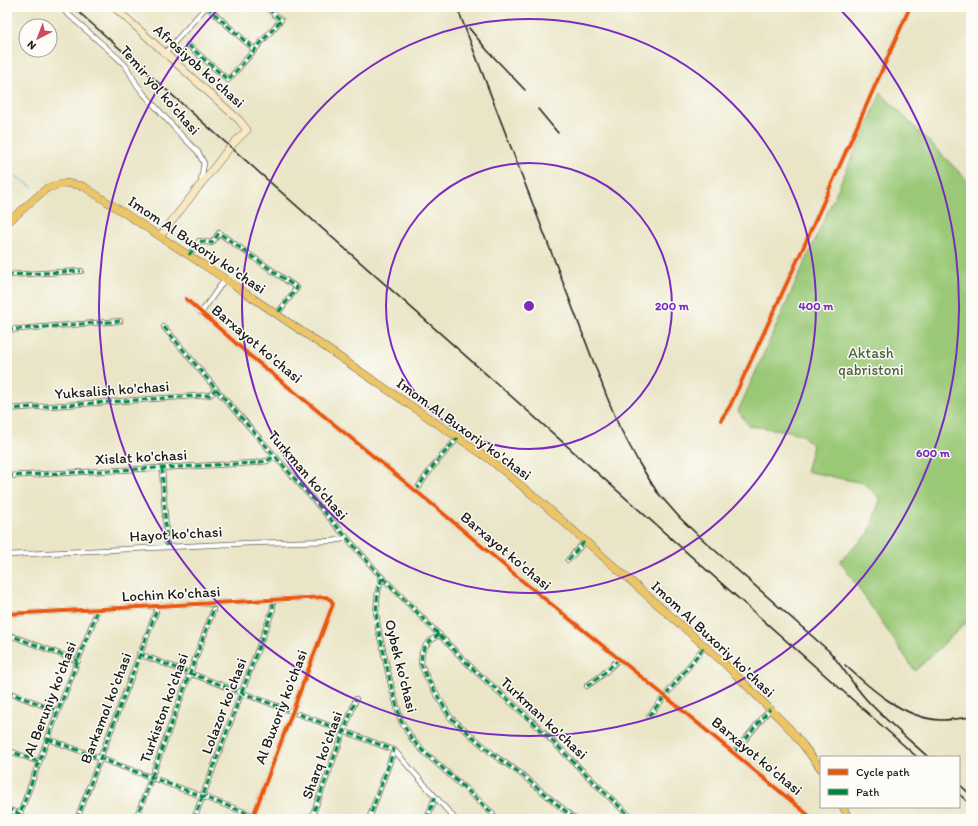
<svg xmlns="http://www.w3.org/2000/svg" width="978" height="826" viewBox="0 0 978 826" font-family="Itim,sans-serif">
	<rect width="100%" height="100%" fill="#fdfcf7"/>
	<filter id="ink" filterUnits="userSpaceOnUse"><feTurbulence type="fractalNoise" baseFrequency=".025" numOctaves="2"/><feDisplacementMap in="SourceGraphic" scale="8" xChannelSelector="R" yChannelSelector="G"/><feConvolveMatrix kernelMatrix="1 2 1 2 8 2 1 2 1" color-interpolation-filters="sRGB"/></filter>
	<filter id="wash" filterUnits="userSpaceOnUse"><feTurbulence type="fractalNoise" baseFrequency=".012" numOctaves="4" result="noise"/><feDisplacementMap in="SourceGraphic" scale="16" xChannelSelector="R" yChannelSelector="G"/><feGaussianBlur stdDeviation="0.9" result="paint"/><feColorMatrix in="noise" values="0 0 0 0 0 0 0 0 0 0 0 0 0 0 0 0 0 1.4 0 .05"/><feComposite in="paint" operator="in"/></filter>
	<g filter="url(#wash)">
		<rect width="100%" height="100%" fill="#eae5c6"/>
		<path fill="#9ac876" stroke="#5b7249" d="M881 93 971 184V618L915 671 840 561 869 533 880 499 866 485 862 483 806 471 813 446 802 435 789 431 749 426 738 411Z"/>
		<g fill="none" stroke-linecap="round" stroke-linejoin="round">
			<path stroke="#72ade3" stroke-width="1.5" d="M7 170 32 187"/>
		</g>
	</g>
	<g filter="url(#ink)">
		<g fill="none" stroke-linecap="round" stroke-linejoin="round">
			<g stroke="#646258" stroke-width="6">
				<path id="street" d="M60 7 119 59 126 66 137 85 144 94 181 135 198 152 204 163 201 180 202 182
					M207 7 255 50
					M188 45 228 80 281 20 266 7
					M165 53 206 7
					M189 255 199 241 212 243 219 233 297 288 277 314
					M7 275 81 271
					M186 299 248 354 438 509 520 579 665 696 813 819
					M201 313 225 279
					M164 327 216 389 377 572 472 668 531 720 604 792 633 819
					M7 330 120 321
					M7 409 210 395 216 389
					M721 420 730 406 804 246 910 7
					M162 468 167 547
					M7 476 254 463 267 461 275 456
					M416 491C428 471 442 455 458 438
					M7 555 250 543 333 541 347 538
					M568 560 585 541
					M382 578 378 591 376 612 378 628 392 689 401 721 412 739 420 748 478 800 492 813 495 819
					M7 614 326 597 331 600 333 604 252 819
					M7 634 78 661
					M439 634 427 644 422 652 421 664 427 678 450 717 495 756 520 773 575 819
					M139 654 394 750 455 819
					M587 686 602 675 619 659
					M7 692 58 711
					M649 716 705 646
					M48 739 263 819
					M7 750 39 762
					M734 753 770 709
					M7 809 20 814
					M18 819 58 711 95 617 96 610
					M77 819 156 612V607
					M136 819 213 611V604
					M194 819 273 609V600
					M311 819 356 699
					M369 819 394 750
					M427 819 435 797"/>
			</g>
			<g stroke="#646258" stroke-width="8">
				<path id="secondary" d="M114 7 239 120 247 130 230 147 161 235"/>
			</g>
			<g stroke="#646258" stroke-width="8">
				<path id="primary" d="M7 223 47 188 66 183 83 186 225 279 489 459 541 502 724 663 789 728 803 745 821 769
					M843 807 849 819"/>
			</g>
			<use href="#street" stroke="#fff" stroke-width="4.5"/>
			<use href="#secondary" stroke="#f8e8c3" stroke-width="7"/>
			<use href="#primary" stroke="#edc569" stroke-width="7"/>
			<path stroke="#1c1c1c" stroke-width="1.5" d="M73 7 917 757
				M457 7 607 397 619 426 639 463 657 492 680 518 701 538 829 651C842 666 852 683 865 698 884 719 907 738 928 757
				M469 28 487 50 525 90
				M538 109 558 133
				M845 665C871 689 903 718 940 720 951 720 961 718 971 717
				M959 784 971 795
				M959 794 971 805"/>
			<path stroke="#00873e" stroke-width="3" stroke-dasharray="6 3" stroke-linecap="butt" d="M207 7 255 50
				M188 45 228 80 281 20 266 7
				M189 255 199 241 212 243 219 233 297 288 277 314
				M7 275 81 271
				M164 327 216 389 377 572 472 668 531 720 604 792 633 819
				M7 330 120 321
				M7 409 210 395 216 389
				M162 468 167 547
				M7 476 254 463 267 461 275 456
				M416 491C428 471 442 455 458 438
				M568 560 585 541
				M382 578 378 591 376 612 378 628 392 689 401 721 412 739 420 748 478 800 492 813 495 819
				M7 634 78 661
				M439 634 427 644 422 652 421 664 427 678 450 717 495 756 520 773 575 819
				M139 654 394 750 369 819
				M587 686 602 675 619 659
				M7 692 58 711
				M649 716 705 646
				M48 739 263 819
				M7 750 39 762
				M734 753 770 709
				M7 809 20 814
				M18 819 58 711 95 617 96 610
				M77 819 156 612V607
				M136 819 213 611V604
				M194 819 273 609V600
				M311 819 356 699
				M427 819 435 797"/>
			<g stroke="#fdfcf7" stroke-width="6">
				<path id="cycleway" d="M186 299 248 354 438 509 520 579 665 696 813 819
					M721 420 730 406 804 246 910 7
					M7 614 326 597 331 600 333 604 252 819"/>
			</g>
			<use href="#cycleway" stroke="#e8590c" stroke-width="4"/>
		</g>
	</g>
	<g fill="none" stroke="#7b2cbf" stroke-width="2">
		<circle cx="529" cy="306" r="143"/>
		<circle cx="529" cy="306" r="287"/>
		<path d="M838 7A430 430 0 1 1 220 7"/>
	</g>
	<g text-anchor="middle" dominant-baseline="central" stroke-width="3" stroke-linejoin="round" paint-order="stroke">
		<g font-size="15" fill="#1c1c1c" stroke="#fdfcf7">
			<text transform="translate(199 66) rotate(42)">Afrosiyob ko'chasi</text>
			<text transform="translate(160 90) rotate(49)">Temir yol ko'chasi</text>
			<text transform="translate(197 245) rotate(34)">Imom Al Buxoriy ko'chasi</text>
			<text transform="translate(257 344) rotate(40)">Barxayot ko'chasi</text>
			<text transform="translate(112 390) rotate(-4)">Yuksalish ko'chasi</text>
			<text transform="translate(464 429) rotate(36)">Imom Al Buxoriy ko'chasi</text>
			<text transform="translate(141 457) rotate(-3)">Xislat ko'chasi</text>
			<text transform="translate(308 475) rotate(49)">Turkman ko'chasi</text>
			<text transform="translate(176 534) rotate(-3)">Hayot ko'chasi</text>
			<text transform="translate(506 551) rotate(40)">Barxayot ko'chasi</text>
			<text transform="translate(171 594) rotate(-3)">Lochin Ko'chasi</text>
			<text transform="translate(713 639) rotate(43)">Imom Al Buxoriy ko'chasi</text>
			<text transform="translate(401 666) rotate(76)">Oybek ko'chasi</text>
			<text transform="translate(50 699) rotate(-69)">Al Beruniy ko'chasi</text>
			<text transform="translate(224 706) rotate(-69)">Lolazor ko'chasi</text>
			<text transform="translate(281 707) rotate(-69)">Al Buxoriy ko'chasi</text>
			<text transform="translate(106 708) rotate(-69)">Barkamol ko'chasi</text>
			<text transform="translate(164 708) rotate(-70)">Turkiston ko'chasi</text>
			<text transform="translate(544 718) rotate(43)">Turkman ko'chasi</text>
			<text transform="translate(322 755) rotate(-70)">Sharq ko'chasi</text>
			<text transform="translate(757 756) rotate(40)">Barxayot ko'chasi</text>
		</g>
		<g font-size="15" fill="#4e6140" stroke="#fdfcf7">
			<text x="871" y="353">Aktash<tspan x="871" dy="17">qabristoni</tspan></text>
		</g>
	</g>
	<circle cx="529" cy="306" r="6" fill="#7b2cbf" stroke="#fdfcf7" stroke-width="2"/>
	<g font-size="12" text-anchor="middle" font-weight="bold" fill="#7b2cbf" stroke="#fdfcf7" stroke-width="3" stroke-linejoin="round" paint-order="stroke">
		<text x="672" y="310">200 m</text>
		<text x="816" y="310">400 m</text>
		<text x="933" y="457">600 m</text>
	</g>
	<rect width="978" height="826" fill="none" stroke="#fdfcf7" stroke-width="24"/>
	<rect x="820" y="756" width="140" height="52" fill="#fdfcf7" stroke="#a3a29f"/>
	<rect x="828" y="769" width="20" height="6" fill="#e8590c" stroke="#a3a29f"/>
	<text x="856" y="776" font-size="12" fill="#1c1c1c">Cycle path</text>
	<rect x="828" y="789" width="20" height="6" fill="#00873e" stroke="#a3a29f"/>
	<text x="856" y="796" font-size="12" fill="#1c1c1c">Path</text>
	<g transform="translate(38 38) rotate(222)"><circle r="19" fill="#fdfcf7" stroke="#a3a29f"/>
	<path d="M0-3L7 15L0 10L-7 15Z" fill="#d1495b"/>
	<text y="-6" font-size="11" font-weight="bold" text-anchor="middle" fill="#1c1c1c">N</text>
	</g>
</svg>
